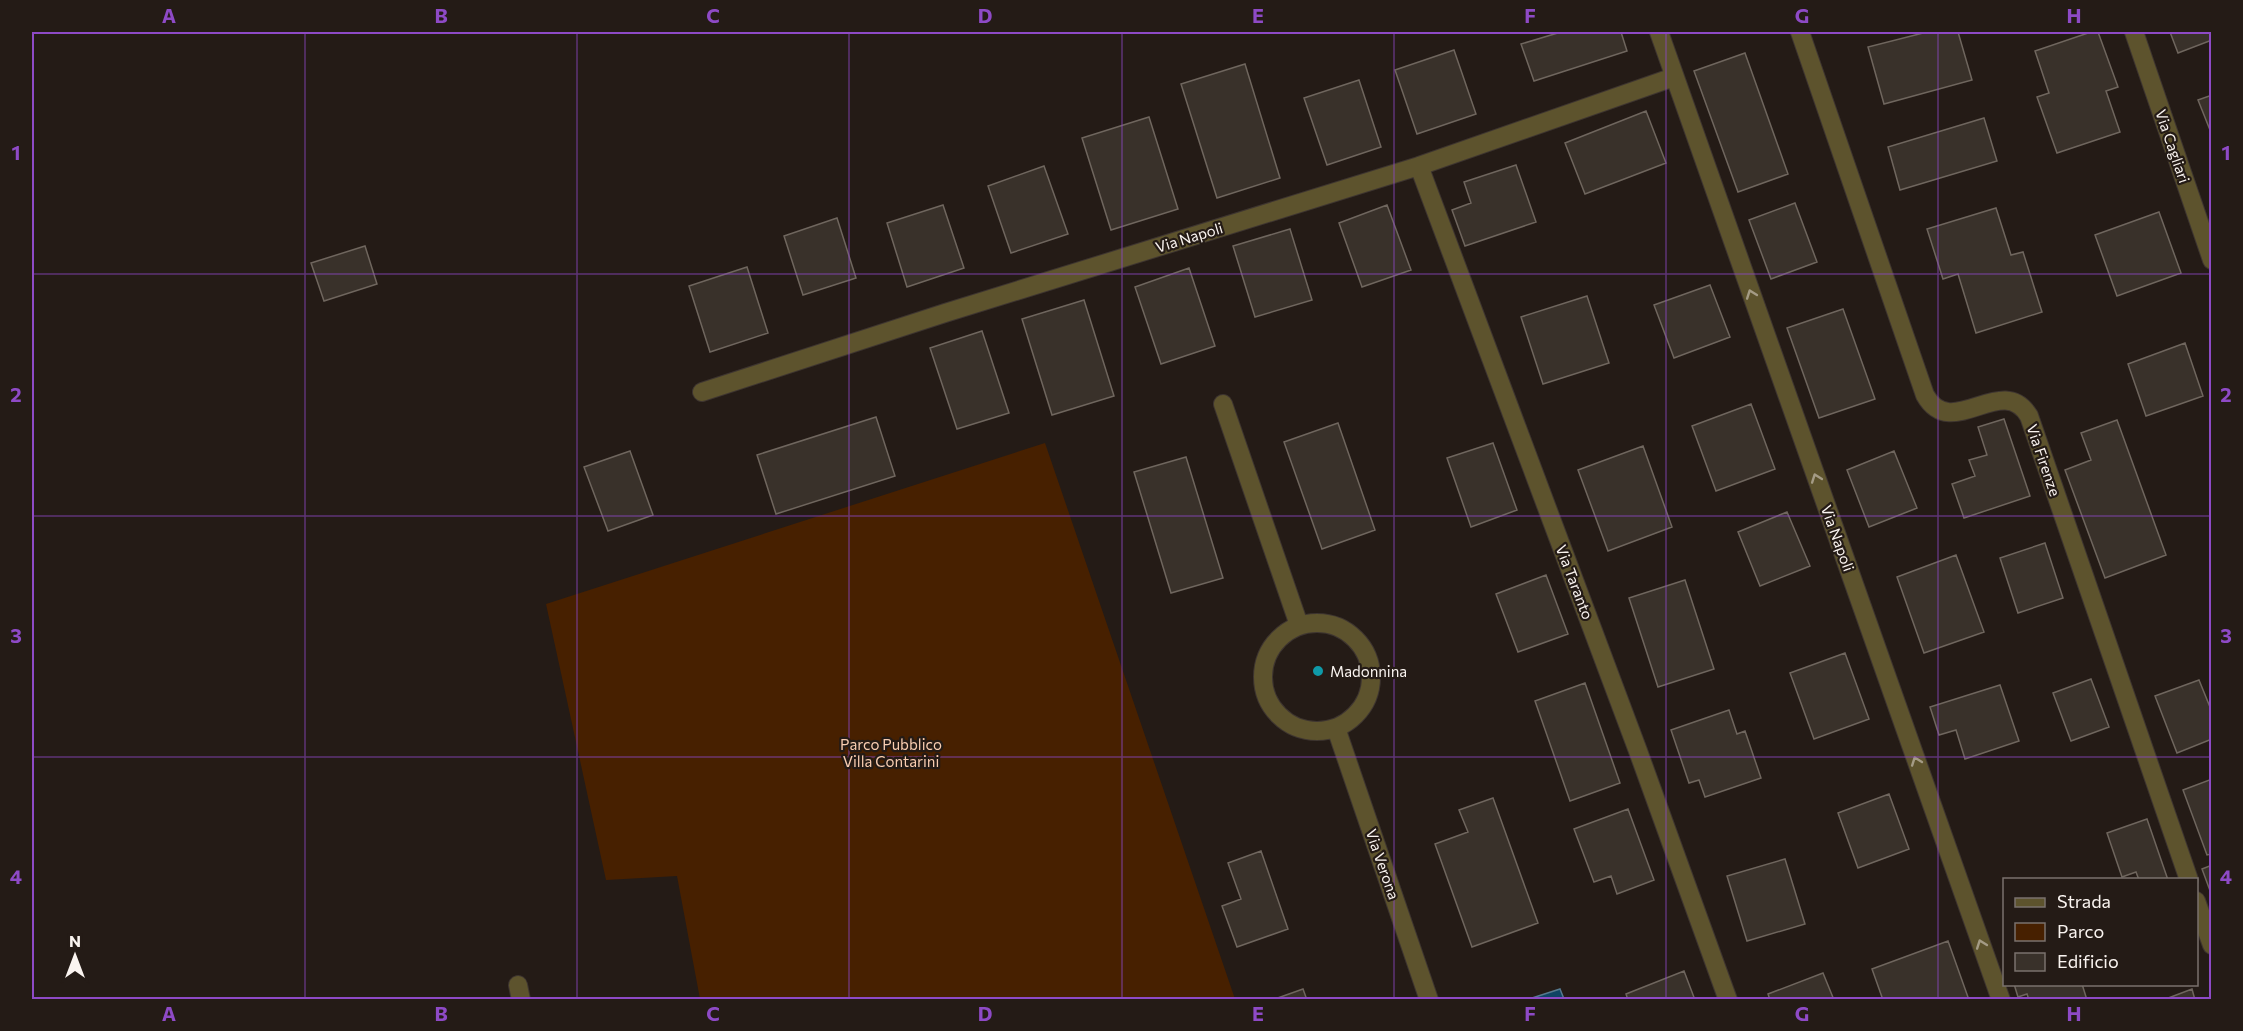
<svg xmlns="http://www.w3.org/2000/svg" width="2243" height="1031" viewBox="0 0 2243 1031" font-family="Commissioner,sans-serif">
	<rect width="100%" height="100%" fill="#241b16"/>
	<path fill="#472000" d="M1045 443 1235 999H700L677 876 606 880 546 604Z"/>
	<path fill="#0f4464" stroke="#56798e" stroke-width="1.5" d="M1560 989 1564 999H1529Z"/>
	<path fill="#39312a" stroke="#6f665e" stroke-width="1.5" d="M1561 32H1621L1627 51 1534 81 1521 44Z
		M1927 32H1958L1972 80 1884 104 1868 47Z
		M2091 32H2098L2118 87 2106 91 2120 132 2057 153 2037 97 2049 93 2035 51Z
		M2170 32H2212V40L2178 53Z
		M1454 50 1476 114 1417 134 1395 70Z
		M1745 53 1788 174 1738 192 1694 71Z
		M1245 64 1280 178 1217 198 1181 84Z
		M1359 80 1381 147 1327 165 1304 98Z
		M2212 95V135L2198 100Z
		M1646 111 1666 163 1585 194 1565 143Z
		M1149 117 1178 209 1111 230 1082 138Z
		M1984 118 1997 161 1900 190 1888 147Z
		M1516 165 1536 222 1465 246 1452 210 1471 203 1464 182Z
		M1044 166 1068 234 1011 253 988 186Z
		M1795 203 1817 262 1771 279 1749 220Z
		M943 205 964 268 907 287 887 223Z
		M1387 205 1411 270 1362 287 1339 223Z
		M1996 208 2011 255 2023 252 2042 312 1976 333 1958 274 1943 279 1927 229Z
		M2159 212 2181 273 2117 296 2095 235Z
		M837 218 856 278 803 295 784 236Z
		M1290 229 1312 300 1255 317 1233 246Z
		M365 246 377 284 324 301 311 263Z
		M747 267 768 333 710 352 689 286Z
		M1189 268 1215 346 1161 364 1135 287Z
		M1710 285 1730 337 1674 358 1654 305Z
		M1587 296 1609 363 1543 384 1521 317Z
		M1084 300 1114 396 1052 415 1022 319Z
		M1843 309 1875 399 1819 418 1787 328Z
		M982 331 1009 413 957 429 930 348Z
		M2185 343 2203 396 2146 416 2128 364Z
		M1751 404 1775 469 1716 491 1692 426Z
		M876 417 895 476 776 514 757 455Z
		M2004 419 2030 496 1964 518 1952 484 1975 476 1969 460 1987 455 1978 427Z
		M2117 420 2166 555 2105 578 2065 470 2091 460 2081 433Z
		M1338 423 1375 530 1322 549 1284 442Z
		M1493 443 1517 510 1471 527 1447 458Z
		M1643 446 1672 527 1608 551 1578 470Z
		M630 451 653 515 608 531 584 467Z
		M1894 451 1917 508 1869 527 1847 470Z
		M1186 457 1223 578 1171 593 1134 472Z
		M1787 512 1810 566 1760 586 1738 532Z
		M2045 543 2063 598 2018 613 2000 558Z
		M1956 555 1984 632 1924 653 1897 577Z
		M1546 575 1568 634 1518 652 1496 594Z
		M1685 580 1714 669 1658 687 1629 598Z
		M1845 653 1869 719 1814 739 1790 673Z
		M2091 679 2109 727 2071 741 2053 693Z
		M2199 680 2212 712V739L2177 753 2155 696Z
		M1585 683 1620 783 1570 801 1535 701Z
		M2000 685 2019 741 1965 759 1956 730 1939 735 1930 707Z
		M1729 710 1737 734 1745 731 1761 778 1705 797 1699 780 1689 783 1671 730Z
		M2212 779V854L2207 855 2183 790Z
		M1889 794 1909 849 1858 868 1838 813Z
		M1493 798 1538 923 1472 947 1435 844 1468 832 1459 810Z
		M1628 809 1654 880 1617 894 1611 876 1594 882 1574 829Z
		M2147 819 2168 880H2139L2136 872 2122 877 2107 833Z
		M1261 851 1288 929 1237 947 1222 906 1241 899 1228 863Z
		M1785 859 1805 924 1747 941 1727 876Z
		M2212 865V896L2202 869Z
		M1948 941 1969 1000H1883L1872 969Z
		M1684 971 1695 1000H1628L1626 994Z
		M1823 973 1834 1000H1770L1768 994Z
		M2014 984H2082L2087 1000H2029L2027 994 2018 997Z
		M1303 989 1307 1000H1272Z
		M2192 989 2195 1000H2163Z"/>
	<g fill="none" stroke-linecap="round" stroke-linejoin="round">
		<g stroke="#3e3530" stroke-width="20">
			<path id="minor" d="M1659 32 2001 1000
				M1800 32 1925 395C1952 443 2002 371 2029 416L2189 880
				M2134 32 2212 260
				M1419 166 1638 751 1728 1000
				M702 392 945 313 1419 166 1674 77
				M1223 404 1299 625
				M1263 677a54 54 0 1 1 108 0a54 54 0 1 1-108 0Z
				M1336 728 1429 1000
				M2196 901 2212 945
				M518 985 521 1000"/>
		</g>
		<use href="#minor" stroke="#5d532d" stroke-width="18"/>
	</g>
	<defs><path id="oneway-chevron" d="M-2-3.5L2.5 0L-2 3.5" fill="none" stroke-width="1.6" stroke-linecap="round" stroke-linejoin="round" transform="scale(1.5)"/></defs>
	<g stroke="#a49b85">
		<use href="#oneway-chevron" transform="translate(1751 294) rotate(-110)"/>
		<use href="#oneway-chevron" transform="translate(1816 478) rotate(-110)"/>
		<use href="#oneway-chevron" transform="translate(1916 761) rotate(-110)"/>
		<use href="#oneway-chevron" transform="translate(1981 944) rotate(-110)"/>
	</g>
	<path fill="none" stroke="#8e4ac6" stroke-width="1.5" stroke-opacity="0.55" d="M305 32V1000M577 32V1000M849 32V1000M1122 32V1000M1394 32V1000M1666 32V1000M1938 32V1000M32 274H2212M32 516H2212M32 757H2212"/>
	<circle fill="#0f9aa8" stroke="#241b16" stroke-width="2" cx="1318" cy="671" r="6"/>
	<g text-anchor="middle" dominant-baseline="central" stroke-width="4.5" stroke-linejoin="round" paint-order="stroke">
		<g font-size="15" fill="#faf4f0" stroke="#241b16">
			<text transform="translate(2173 146) rotate(71)">Via Cagliari</text>
			<text transform="translate(1189 237) rotate(-17)">Via Napoli</text>
			<text transform="translate(2044 460) rotate(71)">Via Firenze</text>
			<text transform="translate(1838 538) rotate(70)">Via Napoli</text>
			<text transform="translate(1575 582) rotate(69)">Via Taranto</text>
			<text transform="translate(1383 864) rotate(71)">Via Verona</text>
		</g>
		<g font-size="15" fill="#faf4f0" stroke="#241b16" text-anchor="start">
			<text x="1330" y="671">Madonnina</text>
		</g>
		<g font-size="15" fill="#f9cdb1" stroke="#241b16">
			<text x="891" y="744">Parco Pubblico<tspan x="891" dy="17">Villa Contarini</tspan></text>
		</g>
	</g>
	<rect width="2243" height="1031" fill="none" stroke="#241b16" stroke-width="66"/>
	<rect x="2003" y="878" width="195" height="108" fill="#241b16" stroke="#7a726d" stroke-width="1.5"/>
	<rect x="2015" y="898" width="30" height="9" fill="#5d532d" stroke="#7a726d" stroke-width="1.5"/>
	<text x="2057" y="908" font-size="18" fill="#faf4f0">Strada</text>
	<rect x="2015" y="923" width="30" height="18" fill="#472000" stroke="#7a726d" stroke-width="1.5"/>
	<text x="2057" y="938" font-size="18" fill="#faf4f0">Parco</text>
	<rect x="2015" y="953" width="30" height="18" fill="#39312a" stroke="#7a726d" stroke-width="1.5"/>
	<text x="2057" y="968" font-size="18" fill="#faf4f0">Edificio</text>
	<g transform="translate(75 956)" stroke="#241b16" stroke-width="4.5" paint-order="stroke">
	<path d="M0-4.5L10 22L0 15L-10 22Z" fill="#faf4f0"/>
	<text y="-9" font-size="16" font-weight="bold" text-anchor="middle" fill="#faf4f0">N</text>
	</g>
	<rect x="33" y="33" width="2177" height="965" fill="none" stroke="#8e4ac6" stroke-width="2"/>
	<g font-size="20" text-anchor="middle" font-weight="bold" fill="#8e4ac6">
		<text x="169" y="23">A</text>
		<text x="441" y="23">B</text>
		<text x="713" y="23">C</text>
		<text x="985" y="23">D</text>
		<text x="1258" y="23">E</text>
		<text x="1530" y="23">F</text>
		<text x="1802" y="23">G</text>
		<text x="2074" y="23">H</text>
		<text x="16" y="160">1</text>
		<text x="2226" y="160">1</text>
		<text x="16" y="402">2</text>
		<text x="2226" y="402">2</text>
		<text x="16" y="643">3</text>
		<text x="2226" y="643">3</text>
		<text x="16" y="884">4</text>
		<text x="2226" y="884">4</text>
		<text x="169" y="1021">A</text>
		<text x="441" y="1021">B</text>
		<text x="713" y="1021">C</text>
		<text x="985" y="1021">D</text>
		<text x="1258" y="1021">E</text>
		<text x="1530" y="1021">F</text>
		<text x="1802" y="1021">G</text>
		<text x="2074" y="1021">H</text>
	</g>
</svg>
